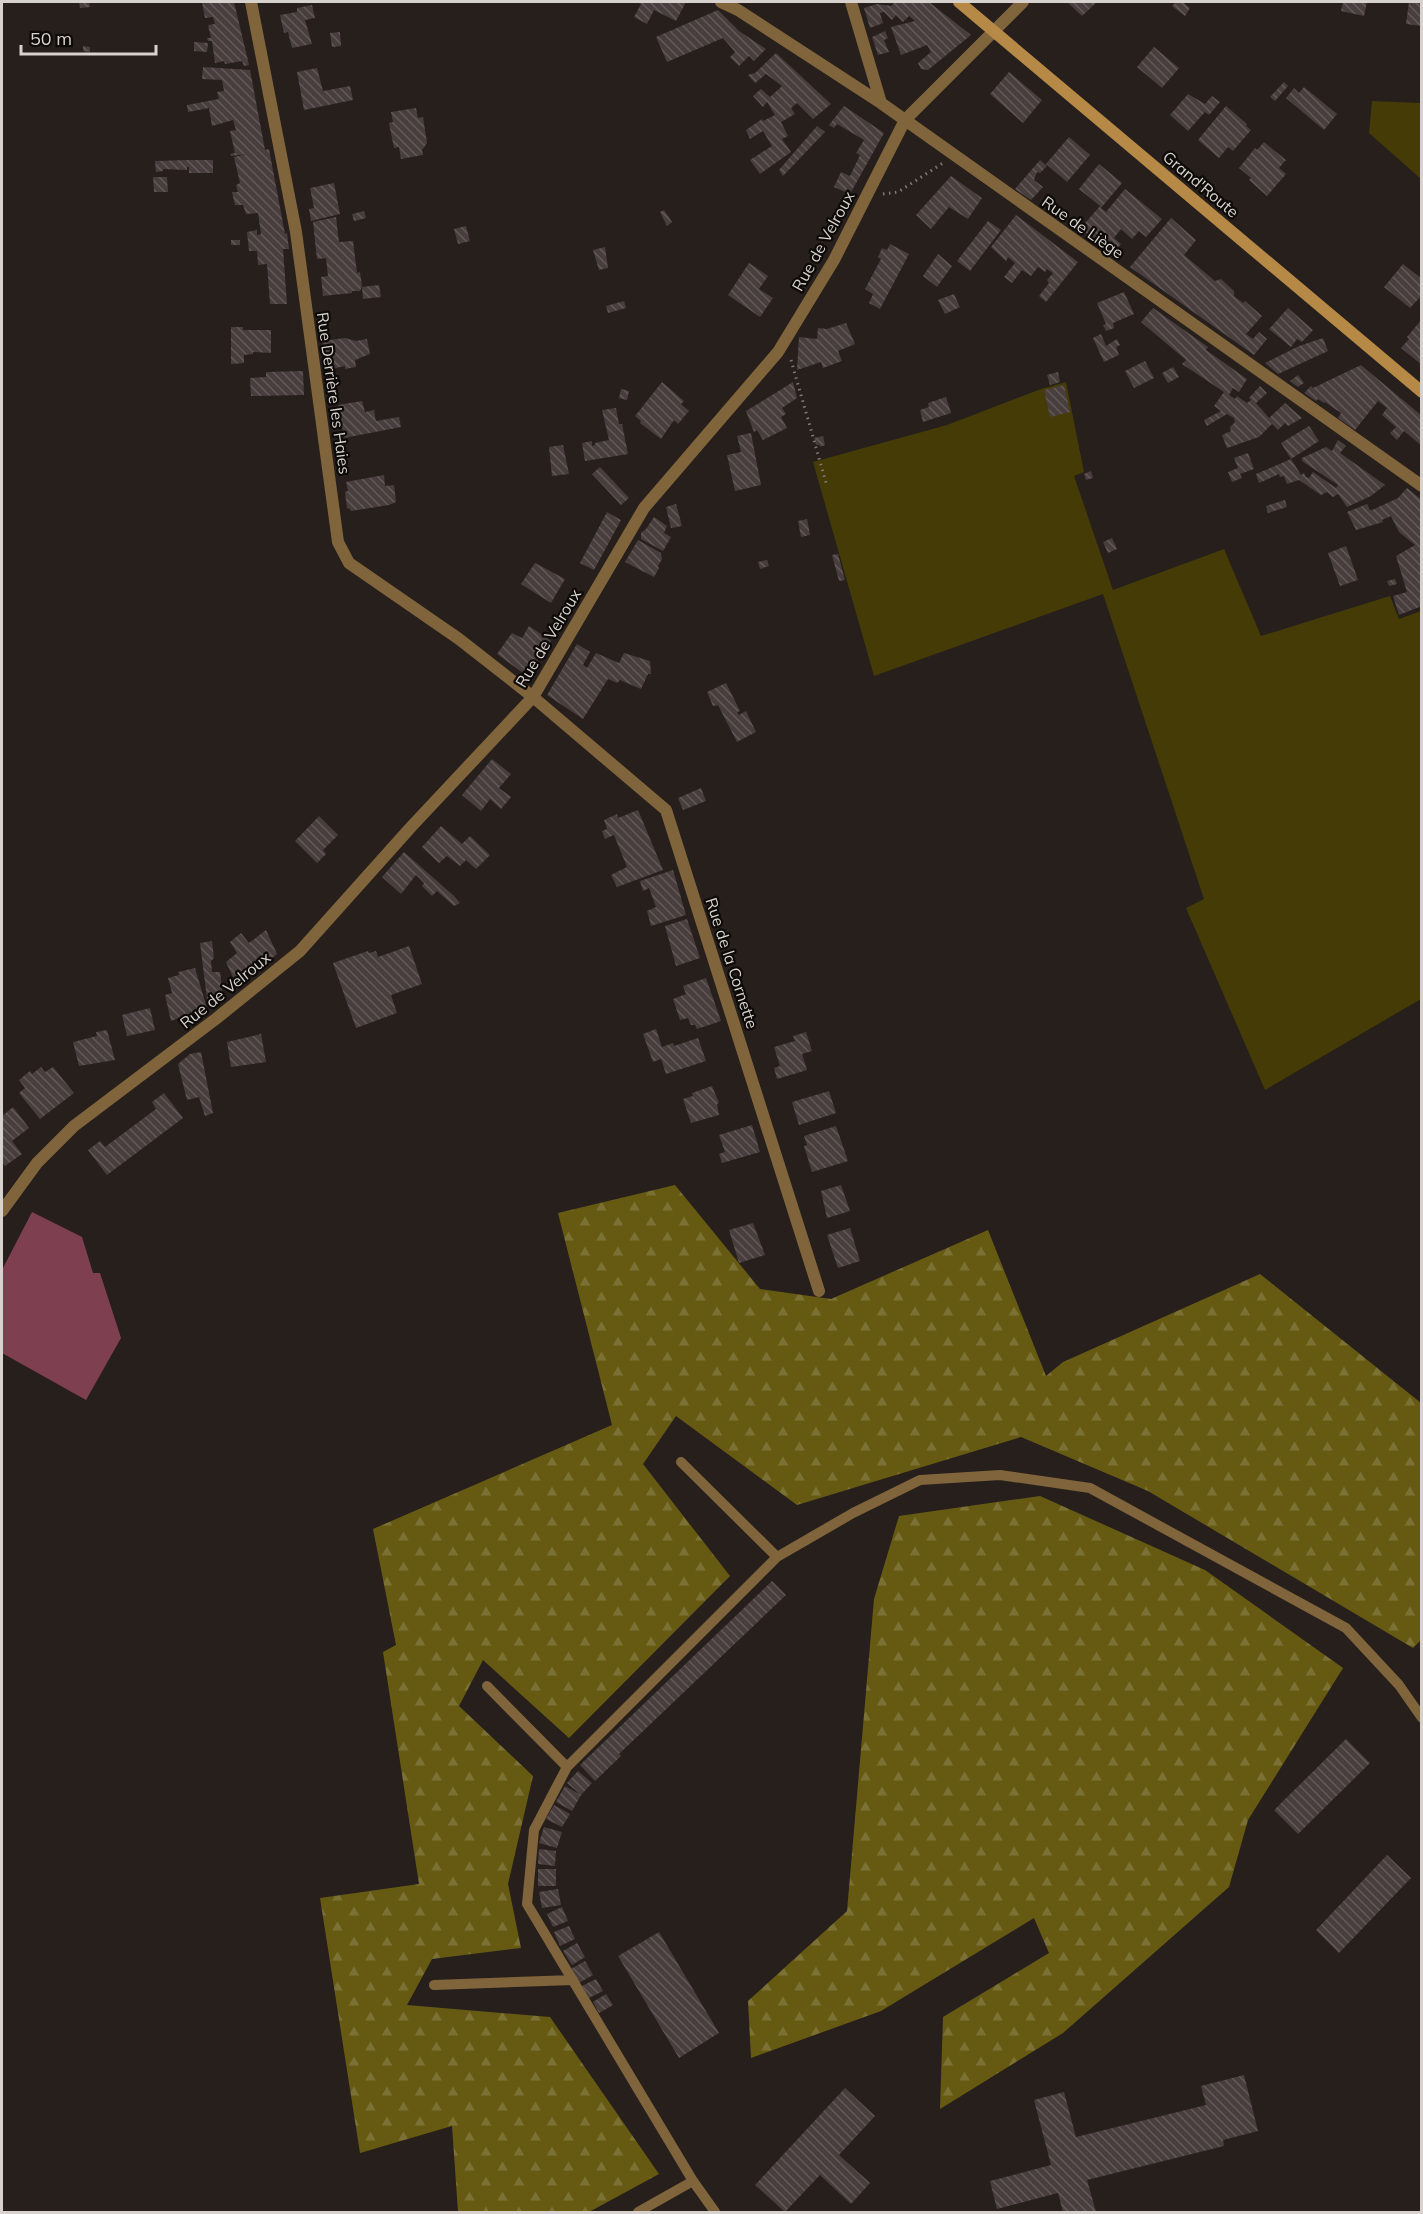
<svg xmlns="http://www.w3.org/2000/svg" width="1423" height="2214" viewBox="0 0 1423 2214" font-family="Mulish,sans-serif">
	<defs>
		<pattern id="forest-firs" width="22" height="20" patternUnits="userSpaceOnUse" patternTransform="scale(1.5)"><rect width="22" height="20" fill="#665a13"/><path d="M5 1l3.5 6h-7zM16 11l3.5 6h-7z" fill="#7b7134"/></pattern>
		<pattern id="building-back-hatch" width="6" height="6" patternUnits="userSpaceOnUse" patternTransform="scale(1.5)"><rect width="6" height="6" fill="#483e3d"/><path d="M-1 5l2 2M0 0l6 6M5-1l2 2" fill="none" stroke="#625958"/></pattern>
	</defs>
	<rect width="100%" height="100%" fill="#271f1b"/>
	<path fill="#443b06" d="M1372 101 1421 103V179L1369 133Z
		M1066 382 1084 472 1074 476 1113 590 1224 549 1261 636 1390 596 1399 619 1421 611V999L1265 1090 1186 908 1204 899 1103 594 874 676 813 462 947 425 1041 389Z"/>
	<path fill="url(#forest-firs)" d="M675 1185 760 1289 831 1299 988 1230 1046 1376 1063 1362 1260 1274 1421 1403 1422 1639 1413 1648 1148 1491 1021 1437 797 1505 676 1416 643 1464 730 1576 569 1738 483 1660 459 1706 533 1776 508 1884 521 1948 432 1959 407 2005 550 2017 659 2174 589 2212H458L452 2126 360 2153 320 1898 419 1884 383 1652 396 1645 373 1529 612 1425 558 1213Z
		M1040 1496 1205 1570 1343 1668 1248 1820 1229 1887 1063 2033 940 2109 943 2017 1049 1953 1034 1918 881 2011 751 2058 748 2001 847 1911 874 1599 899 1516Z"/>
	<path fill="#7e4051" d="M32 1212 82 1237 93 1273H100L121 1338 86 1400 2 1353V1270Z"/>
	<path fill="url(#building-back-hatch)" d="M79 2H89L90 7 80 8Z
		M202 2H234L249 65 244 66 242 61 225 64 224 61 215 63 212 41H208L207 38H211L208 25 215 24 213 17 205 18Z
		M636 2H686L676 21 654 10 647 24 634 17 641 4Z
		M893 2H929L971 35 928 70 921 69 918 63 931 52 927 45 901 55 891 27 915 21 909 16 903 22 896 15 892 20 884 12 880 13 883 23 870 28 864 8 877 4 891 6 894 3Z
		M1067 2H1097L1082 16Z
		M1176 2H1183L1190 8 1185 16 1172 6Z
		M1343 2H1367L1364 16 1341 11Z
		M1409 2H1422V26L1406 24Z
		M312 5 315 18 305 20 312 44 292 48 288 32 284 33 280 15 297 12V8Z
		M718 10 739 31 766 49 754 61 749 56 739 66 730 57 735 52 723 38 667 62 656 37Z
		M885 31 888 38 884 40 889 52 878 55 872 37Z
		M340 32 341 46 332 47 330 33Z
		M194 42 208 43 207 52 194 51Z
		M83 46 90 47V52L83 51Z
		M1154 47 1179 68 1162 88 1137 67Z
		M776 53 831 104 813 119 797 103 791 108 795 114 781 122 788 136 782 139 791 152 760 174 750 160 772 146 763 131 750 139 746 130 762 119 763 121 775 115 767 102 763 107 753 96 761 89 770 97 782 86 766 74 755 83 748 75 755 73Z
		M203 67 250 70 265 150 269 149 285 234 287 233 289 249H283L287 304H270L267 264 258 265 257 251H249L247 232 257 230V235L261 234 258 213 246 214 243 205H235L232 192H238L236 185 240 183 234 157 247 154 231 156 230 154 235 153 230 131 236 130 233 120 212 126 209 108 188 112 187 105 219 99 217 92 224 91 222 80 202 79Z
		M317 68 323 91 350 86 353 100 304 110 297 72Z
		M1009 72 1042 100 1023 123 990 94Z
		M1284 82 1288 86 1275 101 1270 97Z
		M1304 87 1337 114 1324 130 1286 98 1294 88 1299 93Z
		M1188 94 1205 104 1212 96 1220 102 1209 115 1205 112 1188 131 1170 115Z
		M844 106 884 133 850 194 834 187 841 172 850 176 860 155 856 153 864 140 837 124 834 128 829 125Z
		M1226 106 1247 124 1246 126 1251 130 1233 151 1228 147 1219 158 1198 140Z
		M416 108 418 118 423 117 427 143 422 150 423 155 401 159 399 147 394 148 389 123 393 122 391 112Z
		M817 126 825 132 783 176 779 170Z
		M1069 137 1090 155 1067 182 1046 164Z
		M1264 142 1286 160 1279 168 1286 174 1267 196 1249 180 1251 178 1239 168 1255 148 1257 150Z
		M187 160H213V173H189V167H187V170L163 169V171L156 172 155 161Z
		M1040 160 1047 166 1040 173 1037 172 1034 180 1043 187 1031 200 1015 189Z
		M1099 164 1122 183 1101 208 1106 212 1125 189 1162 219 1146 237 1139 231 1132 239 1121 229 1114 238 1121 244 1112 254 1085 236 1087 234 1080 229 1100 206 1079 189Z
		M951 176 982 198 968 219 949 207 931 229 916 215Z
		M153 177H167L168 192H154Z
		M334 183 340 214 311 221 309 209 314 208 310 188Z
		M664 210 672 222 667 226 660 212Z
		M364 211 366 218 354 221 352 214Z
		M1016 215 1078 262 1046 302 1039 296 1049 283 1047 280 1053 273 1047 269 1045 272 1038 267 1031 276 1022 270 1012 283 1004 277 1015 263 1008 257 1006 261 991 247Z
		M336 217 339 242 353 241 357 273 360 272 362 286 360 291H352V293L323 296 321 277 328 276 326 258 317 259 313 222Z
		M1171 218 1196 240 1184 255 1215 281 1221 279 1234 291V296L1243 303 1245 301 1262 316 1246 334 1253 339 1259 332 1267 339 1254 355 1130 267Z
		M988 221 1001 230 970 271 957 261Z
		M466 226 470 241 458 244 454 229Z
		M231 240H240V245H231Z
		M890 244 909 254 880 309 869 303 873 294 865 289 881 259 878 257 882 248 887 250Z
		M605 247 608 268 599 270 593 250Z
		M938 254 952 266 937 287 923 276Z
		M749 263 768 276 759 289 773 298 760 317 728 295Z
		M1403 264 1422 279V295L1410 308 1384 287Z
		M379 285 381 297 363 299 362 287Z
		M1124 292 1134 314 1113 323 1114 328 1106 331 1103 325 1106 324 1097 303Z
		M954 294 960 307 945 314 938 300Z
		M624 301 626 308 608 313 606 306Z
		M1153 308 1208 347 1206 350 1247 379 1239 392 1233 388 1229 395 1235 399 1237 396 1247 403 1251 400 1249 398 1260 386 1267 393 1256 403 1269 418 1285 403 1302 418 1288 426 1285 423 1278 430 1272 424 1259 437 1227 448 1222 435 1231 431 1230 427 1235 422 1234 418 1227 414 1207 426 1204 420 1221 411 1214 406 1224 392 1182 364 1186 360 1141 322Z
		M1288 308 1313 330 1302 342 1297 339 1291 347 1269 329Z
		M1422 319V365L1401 348 1409 339 1407 337Z
		M846 323 855 344 838 351 842 361 823 368 821 362 797 370 799 337 817 339 818 328 827 329Z
		M231 327H243V330H271V353L253 352V354L244 355V363L231 364Z
		M1101 334 1106 346 1117 339 1120 345 1116 347 1119 355 1104 362 1093 338Z
		M345 338 356 341 367 339 370 354 355 360 356 367 345 369V366L327 370 322 341Z
		M1323 338 1328 351 1278 374 1265 363 1299 346Z
		M1145 361 1154 378 1134 388 1125 371Z
		M1361 365 1422 416V446L1404 431 1397 440 1390 433 1396 427 1382 415 1387 408 1378 401 1355 430 1338 418 1341 413 1325 402 1324 403 1318 399 1316 401 1304 393 1311 386 1313 388Z
		M1173 367 1179 377 1168 383 1162 373Z
		M303 371 304 395 251 396 250 378 266 377V372Z
		M1058 372 1060 382 1050 385 1047 375Z
		M1298 375 1304 383 1298 387 1290 381Z
		M662 382 684 401 681 404 689 411 678 424 674 420 661 439 640 423 641 421 635 416Z
		M793 382 797 398 782 408 786 414 781 417 787 428 763 440 757 430 754 432 746 411Z
		M1064 385 1070 412 1050 417 1044 390Z
		M621 389 629 391 627 400 619 398Z
		M946 397 951 413 923 422 920 410 929 407 928 403Z
		M362 401 365 412 374 410 376 421 399 417 401 427 344 438 338 405Z
		M616 408 619 424H622L628 454 585 461 582 443 592 441V446L595 445V443L609 440 602 410Z
		M1309 426 1319 441 1291 459 1301 475 1304 473 1306 477 1309 478 1313 472 1336 488 1338 485 1302 461V458L1326 447 1332 451 1338 440 1346 446 1340 453 1385 485 1371 496 1347 507 1338 494 1333 497 1327 492 1321 495 1299 480 1287 484 1284 476 1280 477 1279 474 1259 483 1256 474 1291 459 1281 443Z
		M751 433 761 485 735 491 727 455 741 452 737 436Z
		M823 436 825 445 820 447V445H816L814 438Z
		M563 445 569 474 552 476 549 447Z
		M1248 453 1254 469 1240 474 1242 478 1232 482 1228 472 1238 468 1234 458Z
		M600 467 629 498 621 505 592 474Z
		M1091 471 1093 478 1086 480 1084 474Z
		M384 475 385 486 394 485 396 502 389 505 351 511 350 509 347 508 345 492 348 491 346 482Z
		M1407 488 1422 500V606L1399 615 1393 596 1407 592 1396 556 1415 545 1399 532 1391 516 1382 520 1383 522 1356 530 1347 512 1367 504 1370 510H1372L1398 498Z
		M1285 500 1287 507 1268 513 1266 506Z
		M676 504 682 526 671 528 666 507Z
		M607 512 621 520 594 570 580 563Z
		M654 517 667 526 664 533 671 537 663 551 641 539V533L646 529Z
		M807 519 810 535 801 537 798 521Z
		M1112 538 1117 549 1108 553 1103 542Z
		M638 540 661 553 662 559 658 566 659 568 654 577 625 562Z
		M1346 546 1358 580 1340 586 1328 553Z
		M838 554 845 580 839 581 832 555Z
		M767 560 769 566 760 569 758 562Z
		M535 563 565 579 551 603 521 584Z
		M1395 579 1397 584 1389 586 1387 581Z
		M529 626 551 641 527 676 497 654 512 633 522 638Z
		M577 644 590 652 583 665 587 668 596 653 619 663 624 653 650 661 651 674H648L641 689 620 680 617 683 608 679 583 719 547 695Z
		M726 683 740 711 737 712 739 715 746 711 756 732 737 742 718 705 713 706 707 692Z
		M492 759 511 774 499 788 511 797 501 809 490 799 481 811 462 795Z
		M701 788 706 801 683 810 678 798Z
		M638 810 663 870 617 887 611 875 627 867 614 835 605 839 602 831 607 829 604 820 617 814 618 818Z
		M319 816 338 835 323 850 326 854 317 863 295 841Z
		M441 826 462 844 470 836 490 855 476 869 466 860 460 866 447 856 439 863 422 847Z
		M404 852 454 896 460 903 454 906 437 891 432 896 422 886 424 883 416 875 401 894 382 877Z
		M673 870 686 915 651 926 647 911 656 907 649 888 643 891 640 881Z
		M687 919 700 958 676 966 665 926Z
		M266 930 277 954 237 986 226 962 237 953 230 942 241 933 249 943Z
		M212 941 214 958 211 961 212 972H220L223 997 207 999 200 943Z
		M409 946 422 984 391 995 397 1013 356 1028 333 963 368 951 369 953 376 951 378 957Z
		M195 968 207 1008 171 1021 165 995 172 993 168 978 179 975 178 972Z
		M706 978 721 1021 697 1029 695 1025H691L688 1018 680 1020 673 999 686 994 683 986Z
		M150 1008 155 1030 127 1036 122 1015Z
		M656 1029 662 1047 673 1043 674 1046 698 1038 706 1061 666 1074 661 1059 653 1062 643 1034Z
		M107 1030 115 1060 79 1066 73 1042 97 1036 96 1032Z
		M806 1032 812 1051 802 1054 807 1070 777 1079 774 1068 780 1066 774 1047 795 1041 793 1036Z
		M261 1034 266 1062 231 1067 227 1042Z
		M201 1052 213 1113 205 1116 199 1097 187 1100 178 1064 190 1054Z
		M41 1067 45 1072 53 1067 74 1093 40 1119 19 1093 25 1088 19 1080 30 1071 32 1074Z
		M712 1086 719 1103 717 1104 719 1115 691 1123 683 1099 693 1096 692 1093Z
		M829 1091 836 1113 799 1125 792 1102Z
		M164 1093 183 1118 107 1175 88 1150 100 1141 105 1147 156 1109 152 1102Z
		M13 1107 29 1128 12 1141 22 1154 5 1166 2 1161V1116Z
		M752 1125 760 1152 722 1163 719 1154 725 1152 719 1135Z
		M836 1126 848 1161 812 1172 804 1146 807 1145 804 1136Z
		M841 1185 850 1211 827 1218 821 1191Z
		M753 1223 765 1255 739 1263 729 1230Z
		M850 1228 860 1261 838 1268 827 1235Z
		M772 1581 786 1595 619 1754 621 1756 595 1781 580 1765Z
		M1346 1739 1370 1763 1298 1834 1274 1810Z
		M578 1771 592 1783 581 1795 572 1811 556 1802 565 1786 581 1795 567 1783Z
		M554 1805 570 1814 562 1827 546 1819Z
		M544 1827 562 1832 557 1848 539 1843Z
		M539 1849 556 1851 555 1866 538 1864Z
		M1387 1855 1411 1878 1339 1953 1316 1930Z
		M538 1869H556V1886H538Z
		M558 1889 561 1905 542 1908 539 1892Z
		M562 1907 568 1921 553 1927 547 1914Z
		M569 1926 575 1939 560 1946 554 1932Z
		M659 1932 719 2033 679 2058 618 1956Z
		M577 1943 585 1957 572 1965 563 1951Z
		M585 1961 593 1975 579 1983 571 1969Z
		M596 1979 603 1991 589 1998 582 1986Z
		M606 1994 613 2005 599 2013 593 2002Z
		M1244 2075 1258 2131 1223 2140 1224 2146 1087 2180 1096 2212H1063L1058 2193 997 2209 990 2181 1051 2165 1034 2100 1064 2092 1076 2137 1206 2105 1201 2086Z
		M845 2088 875 2116 839 2155 870 2183 851 2204 820 2175 785 2212 755 2185Z"/>
	<g fill="none" stroke-linecap="round" stroke-linejoin="round">
		<path stroke="#7f7875" stroke-width="3" stroke-dasharray="1.5 4.5" stroke-linecap="butt" d="M883 194 898 192 943 163
			M791 360 827 486"/>
		<path stroke="#80643c" stroke-width="10" d="M681 1462 777 1557
			M487 1686 567 1767
			M434 1985 573 1980
			M638 2212 693 2181
			M715 2212 693 2181 527 1904 534 1830 567 1767 777 1557 853 1513 920 1480 1000 1475 1090 1488 1346 1628 1399 1685 1422 1718"/>
		<path stroke="#80643c" stroke-width="12" d="M251 2 296 232 338 542 349 563 459 639 533 697 666 810 819 1291
			M721 2 738 10 881 103 1422 486
			M851 2 881 103
			M2 1211 37 1163 74 1126 217 1018 300 951 411 827 533 697 644 508 778 352 834 260 905 120 1023 2"/>
		<path stroke="#b68946" stroke-width="12" d="M959 2 1422 392"/>
	</g>
	<g text-anchor="middle" dominant-baseline="central" stroke-width="4.5" stroke-linejoin="round" paint-order="stroke">
		<g font-size="16" fill="#d8d2cf" stroke="#0d0a08">
			<text transform="translate(1201 184) rotate(40)">Grand'Route</text>
			<text transform="translate(1083 227) rotate(35)">Rue de Liège</text>
			<text transform="translate(823 241) rotate(-61)">Rue de Velroux</text>
			<text transform="translate(334 393) rotate(82)">Rue Derrière les Haies</text>
			<text transform="translate(548 638) rotate(-59)">Rue de Velroux</text>
			<text transform="translate(732 963) rotate(72)">Rue de la Cornette</text>
			<text transform="translate(225 990) rotate(-39)">Rue de Velroux</text>
		</g>
	</g>
	<rect width="1423" height="2214" fill="none" stroke="#d8d2cf" stroke-width="6"/>
	<path d="M21 45v9h135v-9" fill="none" stroke="#d8d2cf" stroke-width="3"/>
	<text x="30" y="45" font-size="18" fill="#d8d2cf" stroke="#0d0a08" stroke-width="4.5" paint-order="stroke">50 m</text>
</svg>
